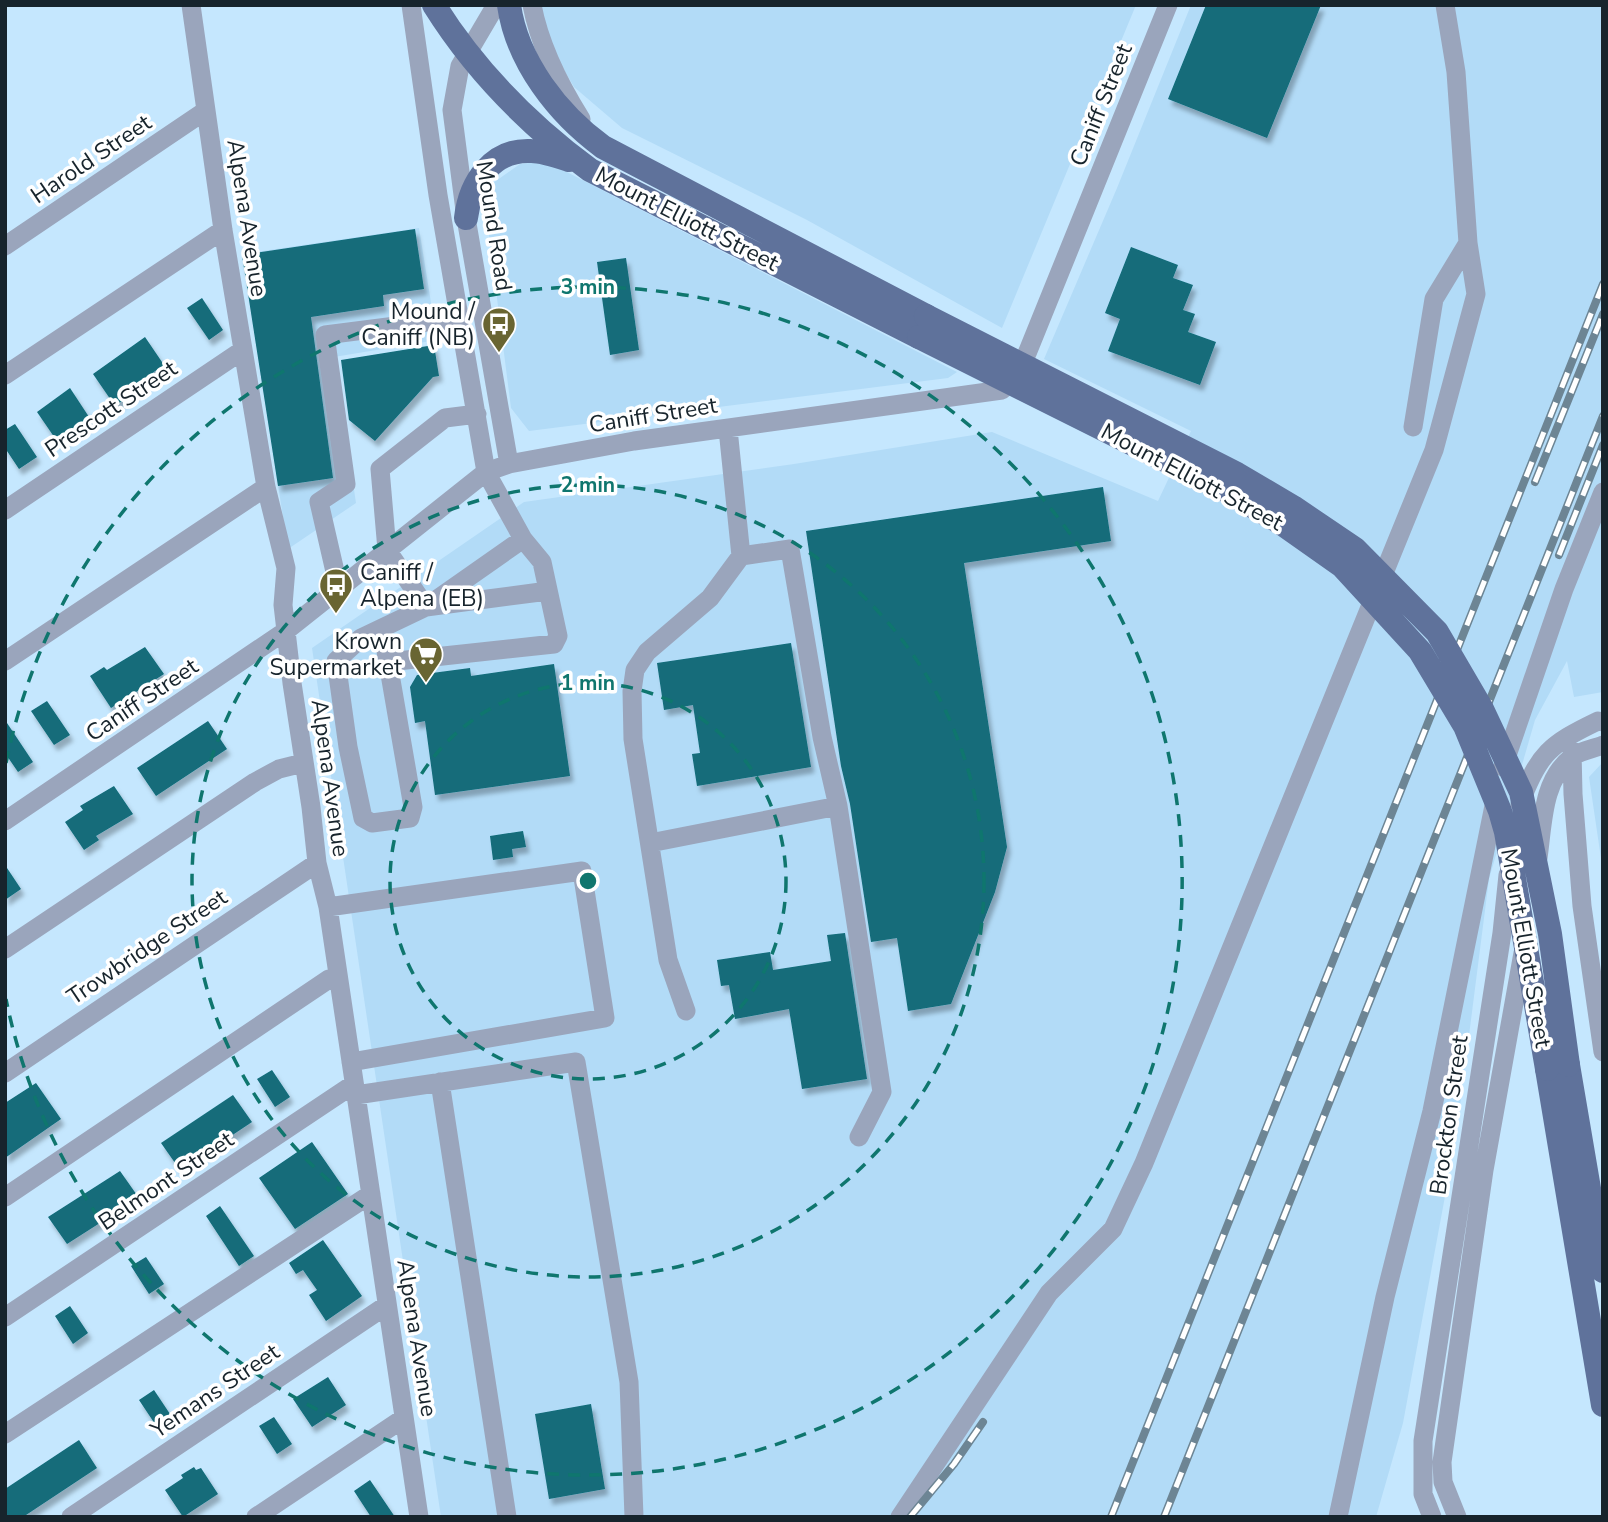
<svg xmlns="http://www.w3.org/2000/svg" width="1608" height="1522" viewBox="0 0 1608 1522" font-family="'Nunito Sans',sans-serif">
	<defs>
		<filter id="shadow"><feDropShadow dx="3.5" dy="6" stdDeviation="2" flood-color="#0004"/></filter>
	</defs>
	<rect width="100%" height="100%" fill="#c5e7fe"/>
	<path fill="#b2dbf7" d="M540 5H1136L1002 328 807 220 622 128 574 87 548 42Z
		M1191 5H1603V692L1574 697 1567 661 1535 720 1489 879 1456 1137 1403 1423 1376 1517H441L312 648 524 502 794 464 992 432 1158 501 1191 431 1044 359 1117 188Z
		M538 162 561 169 957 372 948 378 529 431 511 408 486 212 493 183 520 164Z
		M419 228 437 340 334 357 356 503 288 549 242 254Z
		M1603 762V872L1589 777Z"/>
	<path fill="#126c7a" filter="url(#shadow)" d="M1206 5H1321L1267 138 1168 99Z
		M415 229 424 289 383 295 384 306 311 317 333 478 278 486 242 255Z
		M1131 247 1178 265 1173 278 1193 285 1183 310 1195 314 1188 332 1216 342 1200 385 1108 351 1120 319 1105 313Z
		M626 258 639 350 610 355 597 262Z
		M202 298 223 330 209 340 187 308Z
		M145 337 164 365 145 378 148 382 115 406 93 374Z
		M434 345 439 376 433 377 375 441 349 420 341 360Z
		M70 388 91 420 59 444 37 412Z
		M15 424 37 457 19 469 5 448V430Z
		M1103 487 1111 541 964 563 1007 847 995 892 951 1004 908 1011 897 938 871 942 850 804 841 766 806 531Z
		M791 643 811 767 697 786 692 754 700 753 693 705 664 710 657 663Z
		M145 647 164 674 111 708 90 676 104 667 107 670Z
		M554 664 570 776 435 795 425 721 415 723 410 687 417 675 470 668 471 676Z
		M47 701 70 735 54 745 31 711Z
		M5 720 33 762 18 772 5 753Z
		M208 721 227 749 156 796 137 768Z
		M114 786 133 814 96 836 99 840 84 850 65 822 83 810 80 806Z
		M523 831 526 847 512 849 513 857 493 860 490 836Z
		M5 865 21 889 5 900Z
		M845 933 867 1079 802 1089 789 1009 735 1019 729 985 721 986 717 960 770 952 773 970 831 961 827 935Z
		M272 1070 290 1097 275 1107 257 1079Z
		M36 1083 61 1119 5 1158V1103Z
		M233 1095 252 1122 180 1170 161 1143Z
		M312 1142 348 1194 295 1229 259 1178Z
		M120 1171 139 1198 67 1244 48 1217Z
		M220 1206 254 1256 239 1266 206 1216Z
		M323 1240 362 1296 326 1321 309 1295 317 1290 303 1270 296 1274 289 1263Z
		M146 1257 164 1284 149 1294 131 1266Z
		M70 1306 88 1333 73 1344 55 1316Z
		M328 1377 346 1405 312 1427 293 1399Z
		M154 1390 172 1417 157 1427 139 1400Z
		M591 1404 605 1489 549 1499 535 1414Z
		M274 1417 292 1444 277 1454 259 1426Z
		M79 1440 97 1468 23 1517H5V1489Z
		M194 1467 196 1470 201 1468 218 1494 183 1517 165 1490 183 1478 181 1475Z
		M370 1480 395 1517H371L354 1491Z"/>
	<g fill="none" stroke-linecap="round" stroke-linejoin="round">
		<path stroke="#9aa5bc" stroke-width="19" d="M191 5 223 230 266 487 286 568 283 605 292 683 311 807 317 863 328 907 419 1517
			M411 5 438 195 486 472 523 539 426 607 387 550 380 469 445 418 477 414
			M496 5 460 66 452 110 466 218 509 464
			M532 5C540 47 559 84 581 119
			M5 246 205 111
			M5 375 223 230
			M1413 427 1434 299 1468 243
			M728 429 741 556 790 549 822 737 838 806 882 1092 859 1137
			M5 510 243 350
			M339 589 319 502 346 484 325 335 435 321 460 320
			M382 628 413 807 410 818 372 823 363 818 348 747 336 661 361 638 426 607 548 591
			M5 661 266 487
			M388 662 554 644 558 636 542 562 523 539
			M1572 750 1573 794 1582 906 1603 1052
			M1503 767 1564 589 1603 492
			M1520 804C1538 754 1550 744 1598 721L1603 722
			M5 821 287 630 486 472 509 464 634 441 1002 390 1021 367 1028 351 1168 5
			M650 843 838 806
			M1538 858C1543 823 1542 780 1572 757 1580 751 1593 749 1603 745
			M328 907 582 871 605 1018 351 1062
			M5 949 255 782 279 769 303 763
			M686 1011 668 960 633 739 632 691 635 670 647 652 710 598 741 556
			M5 1073 317 863
			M440 1082 507 1517
			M356 1095 576 1062 629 1382 634 1517
			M5 1197 329 979 338 977
			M5 1317 354 1084
			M5 1434 371 1194
			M71 1517 387 1305
			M256 1517 404 1418
			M900 1517 1049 1293 1113 1229 1144 1163 1434 450 1476 294 1468 243 1456 72 1445 5
			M1338 1517 1385 1297 1432 1111 1496 796
			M1432 1517 1423 1494V1441L1502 933 1508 875
			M1457 1517 1443 1482 1442 1462 1484 1170 1523 953"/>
		<path stroke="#5f729b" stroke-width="24" d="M434 5C474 69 529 125 590 170L919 337
			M509 5C517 62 558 114 603 147L926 316
			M466 218C470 183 492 149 531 151 543 151 557 156 569 160
			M1568 1065 1603 1271
			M1547 1069 1603 1405"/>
		<g stroke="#6d8594" stroke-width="8">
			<path id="rail" d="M1535 482 1603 314
				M1559 555 1603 445
				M910 1517 954 1464 983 1422
				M1111 1517 1603 284
				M1164 1517 1603 416"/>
		</g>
		<use href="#rail" stroke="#fff" stroke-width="5" stroke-dasharray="16" stroke-linecap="butt"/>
		<path stroke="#5f729b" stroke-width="24" d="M926 316 1237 474 1293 507 1355 549 1437 632 1482 709 1521 792 1550 934 1568 1065
			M919 337 1225 490 1281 523 1342 566 1420 651 1465 726 1500 811 1506 832 1547 1069"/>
	</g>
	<g fill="none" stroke="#0f766e" stroke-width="3.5" stroke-dasharray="12 9">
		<circle cx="588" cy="881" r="198"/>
		<circle cx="588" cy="881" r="396"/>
		<path d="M6 763A594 594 0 1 1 6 999"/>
	</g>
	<defs>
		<g id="bus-pin" transform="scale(1.75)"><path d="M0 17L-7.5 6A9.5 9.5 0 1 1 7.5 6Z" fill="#696532" stroke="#fff"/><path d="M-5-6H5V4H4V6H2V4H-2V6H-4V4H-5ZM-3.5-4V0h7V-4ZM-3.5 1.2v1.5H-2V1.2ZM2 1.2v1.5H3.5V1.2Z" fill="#fff"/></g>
		<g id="supermarket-pin" transform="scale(1.75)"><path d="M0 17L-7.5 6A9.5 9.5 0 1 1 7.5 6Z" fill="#696532" stroke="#fff"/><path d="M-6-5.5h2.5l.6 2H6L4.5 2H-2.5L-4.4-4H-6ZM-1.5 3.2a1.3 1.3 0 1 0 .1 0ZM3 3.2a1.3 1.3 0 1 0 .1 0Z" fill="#fff"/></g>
	</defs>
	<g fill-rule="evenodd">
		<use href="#bus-pin" x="499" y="324"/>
		<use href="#bus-pin" x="336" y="585"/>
		<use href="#supermarket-pin" x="426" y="654"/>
	</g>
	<g text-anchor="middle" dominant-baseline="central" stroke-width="7" stroke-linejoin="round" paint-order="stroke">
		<g font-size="23" fill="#17242c" stroke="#fff">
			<text transform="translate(1101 105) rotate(-68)">Caniff Street</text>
			<text transform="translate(91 159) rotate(-34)">Harold Street</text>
			<text transform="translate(247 218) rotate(81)">Alpena Avenue</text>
			<text transform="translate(687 219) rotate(27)">Mount Elliott Street</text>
			<text transform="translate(494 226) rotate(81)">Mound Road</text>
			<text transform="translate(111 409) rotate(-34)">Prescott Street</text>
			<text transform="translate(653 415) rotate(-9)">Caniff Street</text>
			<text transform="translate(1192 477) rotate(28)">Mount Elliott Street</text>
			<text transform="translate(142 700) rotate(-34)">Caniff Street</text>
			<text transform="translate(330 778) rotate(82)">Alpena Avenue</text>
			<text transform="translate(147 947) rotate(-34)">Trowbridge Street</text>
			<text transform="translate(1526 948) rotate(80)">Mount Elliott Street</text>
			<text transform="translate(1449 1115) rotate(-82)">Brockton Street</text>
			<text transform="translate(166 1181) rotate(-34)">Belmont Street</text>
			<text transform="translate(417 1338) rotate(81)">Alpena Avenue</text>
			<text transform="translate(215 1391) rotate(-34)">Yemans Street</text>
		</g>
		<g font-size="23" fill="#17242c" stroke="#fff" text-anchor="end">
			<text x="475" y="311">Mound /<tspan x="475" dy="26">Caniff (NB)</tspan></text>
			<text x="360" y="572" text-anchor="start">Caniff /<tspan x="360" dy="26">Alpena (EB)</tspan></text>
			<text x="402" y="641">Krown<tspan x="402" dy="26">Supermarket</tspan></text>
		</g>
	</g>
	<circle cx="588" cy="881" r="10" fill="#0f766e" stroke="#fff" stroke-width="3.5"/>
	<g font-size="21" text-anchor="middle" font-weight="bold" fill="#0f766e" stroke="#fff" stroke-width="7" stroke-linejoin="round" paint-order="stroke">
		<text x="588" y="294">3 min</text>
		<text x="588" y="492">2 min</text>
		<text x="588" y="690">1 min</text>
	</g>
	<rect width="1608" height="1522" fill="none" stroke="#17242c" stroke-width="14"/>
</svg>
